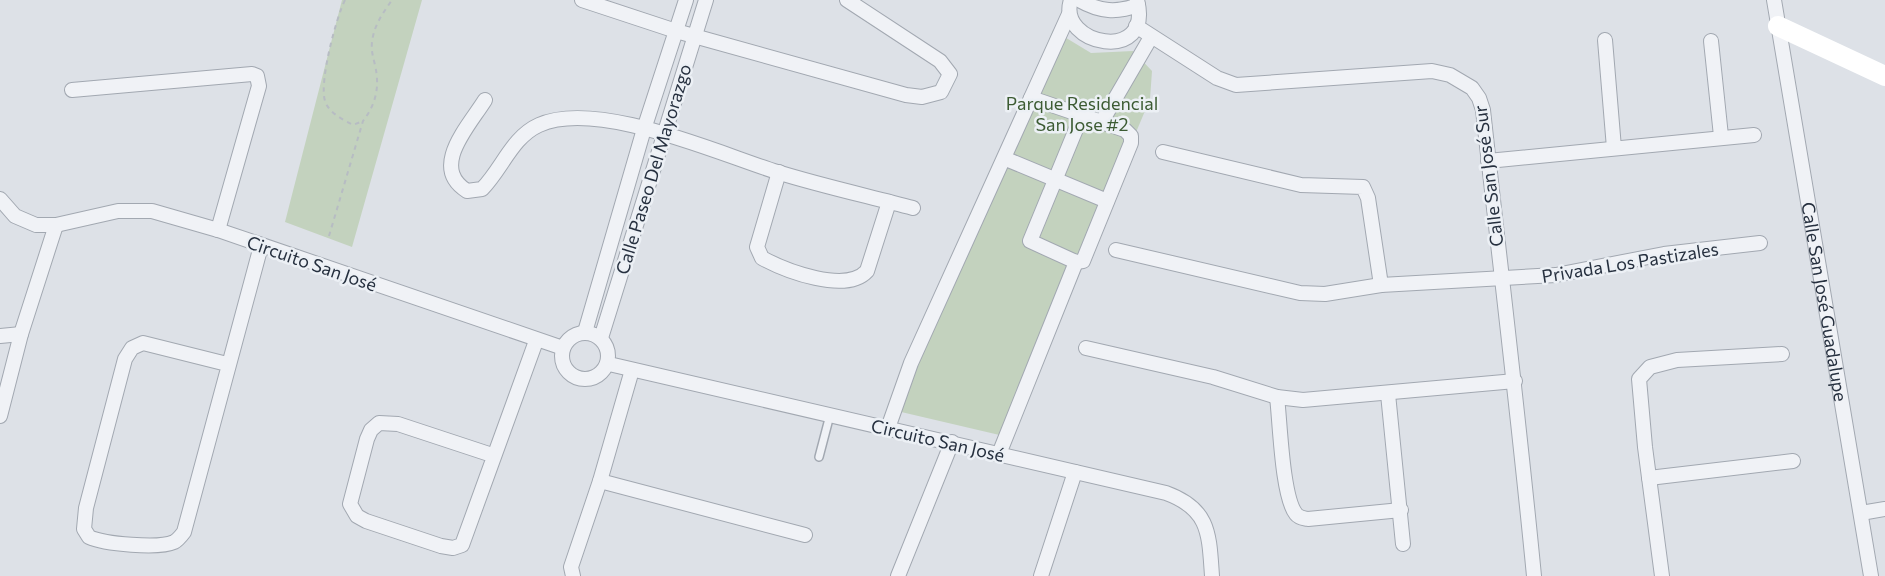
<svg xmlns="http://www.w3.org/2000/svg" width="1885" height="576" viewBox="0 0 1885 576" font-family="Commissioner,sans-serif">
	<rect width="100%" height="100%" fill="#dde1e7"/>
	<path fill="#c3d2be" d="M342 0H422L352 247 285 222Z
		M1053 30 1091 53 1133 51 1152 71 1150 99 1008 437 897 411Z"/>
	<g fill="none" stroke-linecap="round" stroke-linejoin="round">
		<g stroke="#a2a8b1" stroke-width="10">
			<path id="lane" d="M819 457 830 415"/>
		</g>
		<g stroke="#a2a8b1" stroke-width="16">
			<g id="street">
				<path d="M582 0 676 31 906 95 922 97 941 92 950 74 940 61 847 0"/>
				<path d="M1071 0C1056 45 1154 65 1137 0"/>
				<path d="M1079 0C1100 12 1117 13 1138 5"/>
				<path id="s1" d="M1774 0 1871 576"/>
				<path d="M1136 26 1217 78 1236 85 1432 71 1450 75 1472 88 1479 98 1483 110C1500 265 1519 420 1534 576"/>
				<path d="M1605 40 1614 148"/>
				<path d="M1711 41 1721 136"/>
				<path d="M72 90 252 74 257 76 259 86 218 230"/>
				<path d="M1031 98 1125 130 1131 136V143L1083 261 1076 262 1030 241 1081 117"/>
				<path d="M485 100C469 126 429 167 467 191L482 189C502 169 512 137 539 125 597 99 717 153 777 172 822 186 868 196 913 208"/>
				<path d="M1101 123 1151 37"/>
				<path d="M1163 152 1301 185 1363 187 1368 198 1381 285"/>
				<path d="M1006 159 1107 201"/>
				<path d="M1488 161 1754 135"/>
				<path d="M779 172 757 247 762 258C786 271 846 294 867 271L889 202"/>
				<path d="M0 199 15 216 36 225H56L118 211H152L218 230 563 348"/>
				<path d="M1116 250 1300 293 1325 294 1381 285 1556 275 1664 254 1760 243"/>
				<path d="M585 332 644 129 686 0"/>
				<circle cx="585" cy="356" r="23"/>
				<path d="M0 336 21 334"/>
				<path d="M601 338 706 0"/>
				<path d="M1086 348 1213 377 1277 397 1303 400 1515 381"/>
				<path d="M227 364 143 343 132 348 125 359 86 508 84 529 89 537C104 544 159 549 174 542 178 540 181 536 184 532L261 246"/>
				<path d="M609 364 1166 493C1210 509 1209 534 1212 576"/>
				<path d="M1388 394 1403 544"/>
				<path d="M1277 397C1280 421 1282 497 1296 514 1299 518 1303 518 1308 519L1401 510"/>
				<path d="M0 416 21 334 56 225"/>
				<path d="M888 428 911 363 1069 14"/>
				<path d="M999 454 1076 262"/>
				<path d="M492 455 398 424 379 423 371 430 367 439 350 504 357 516 366 521 441 546 453 548 462 545 536 341"/>
				<path d="M1649 478 1793 461"/>
				<path d="M600 481 805 535"/>
				<path d="M1861 513 1885 509"/>
				<path d="M573 576 571 567 600 481 632 370"/>
				<path d="M898 576 952 442"/>
				<path d="M1041 576 1075 472"/>
				<path d="M1662 576 1645 447 1639 379 1650 367 1677 360 1782 354"/>
			</g>
		</g>
		<path stroke="#b7bcc3" stroke-width="2" stroke-dasharray="4.5 4.5" stroke-linecap="butt" d="M345 0C336 18 319 82 325 101 329 113 342 119 353 125L363 121
			M329 236 363 121C376 104 380 87 375 65 373 57 371 50 372 42 374 25 383 13 392 0"/>
		<use href="#lane" stroke="#f0f2f6" stroke-width="7"/>
		<use href="#street" stroke="#f0f2f6" stroke-width="14"/>
		<path stroke="#fff" stroke-width="20" d="M1778 26 1885 76"/>
	</g>
	<g text-anchor="middle" dominant-baseline="central" stroke-width="5" stroke-linejoin="round" paint-order="stroke">
		<g font-size="18" fill="#3c5b33" stroke="#ecf0f5">
			<text x="1082" y="103">Parque Residencial<tspan x="1082" dy="21">San Jose #2</tspan></text>
		</g>
		<g font-size="18" fill="#26303f" stroke="#ecf0f5">
			<text transform="translate(653 169) rotate(-73)">Calle Paseo Del Mayorazgo</text>
			<text transform="translate(1488 176) rotate(-97)">Calle San José Sur</text>
			<text transform="translate(1630 262) rotate(-9)">Privada Los Pastizales</text>
			<text transform="translate(312 263) rotate(19)">Circuito San José</text>
			<text stroke="none"><textPath href="#s1" startOffset="306">Calle San José Guadalupe</textPath></text>
			<text transform="translate(938 440) rotate(13)">Circuito San José</text>
		</g>
	</g>
</svg>
